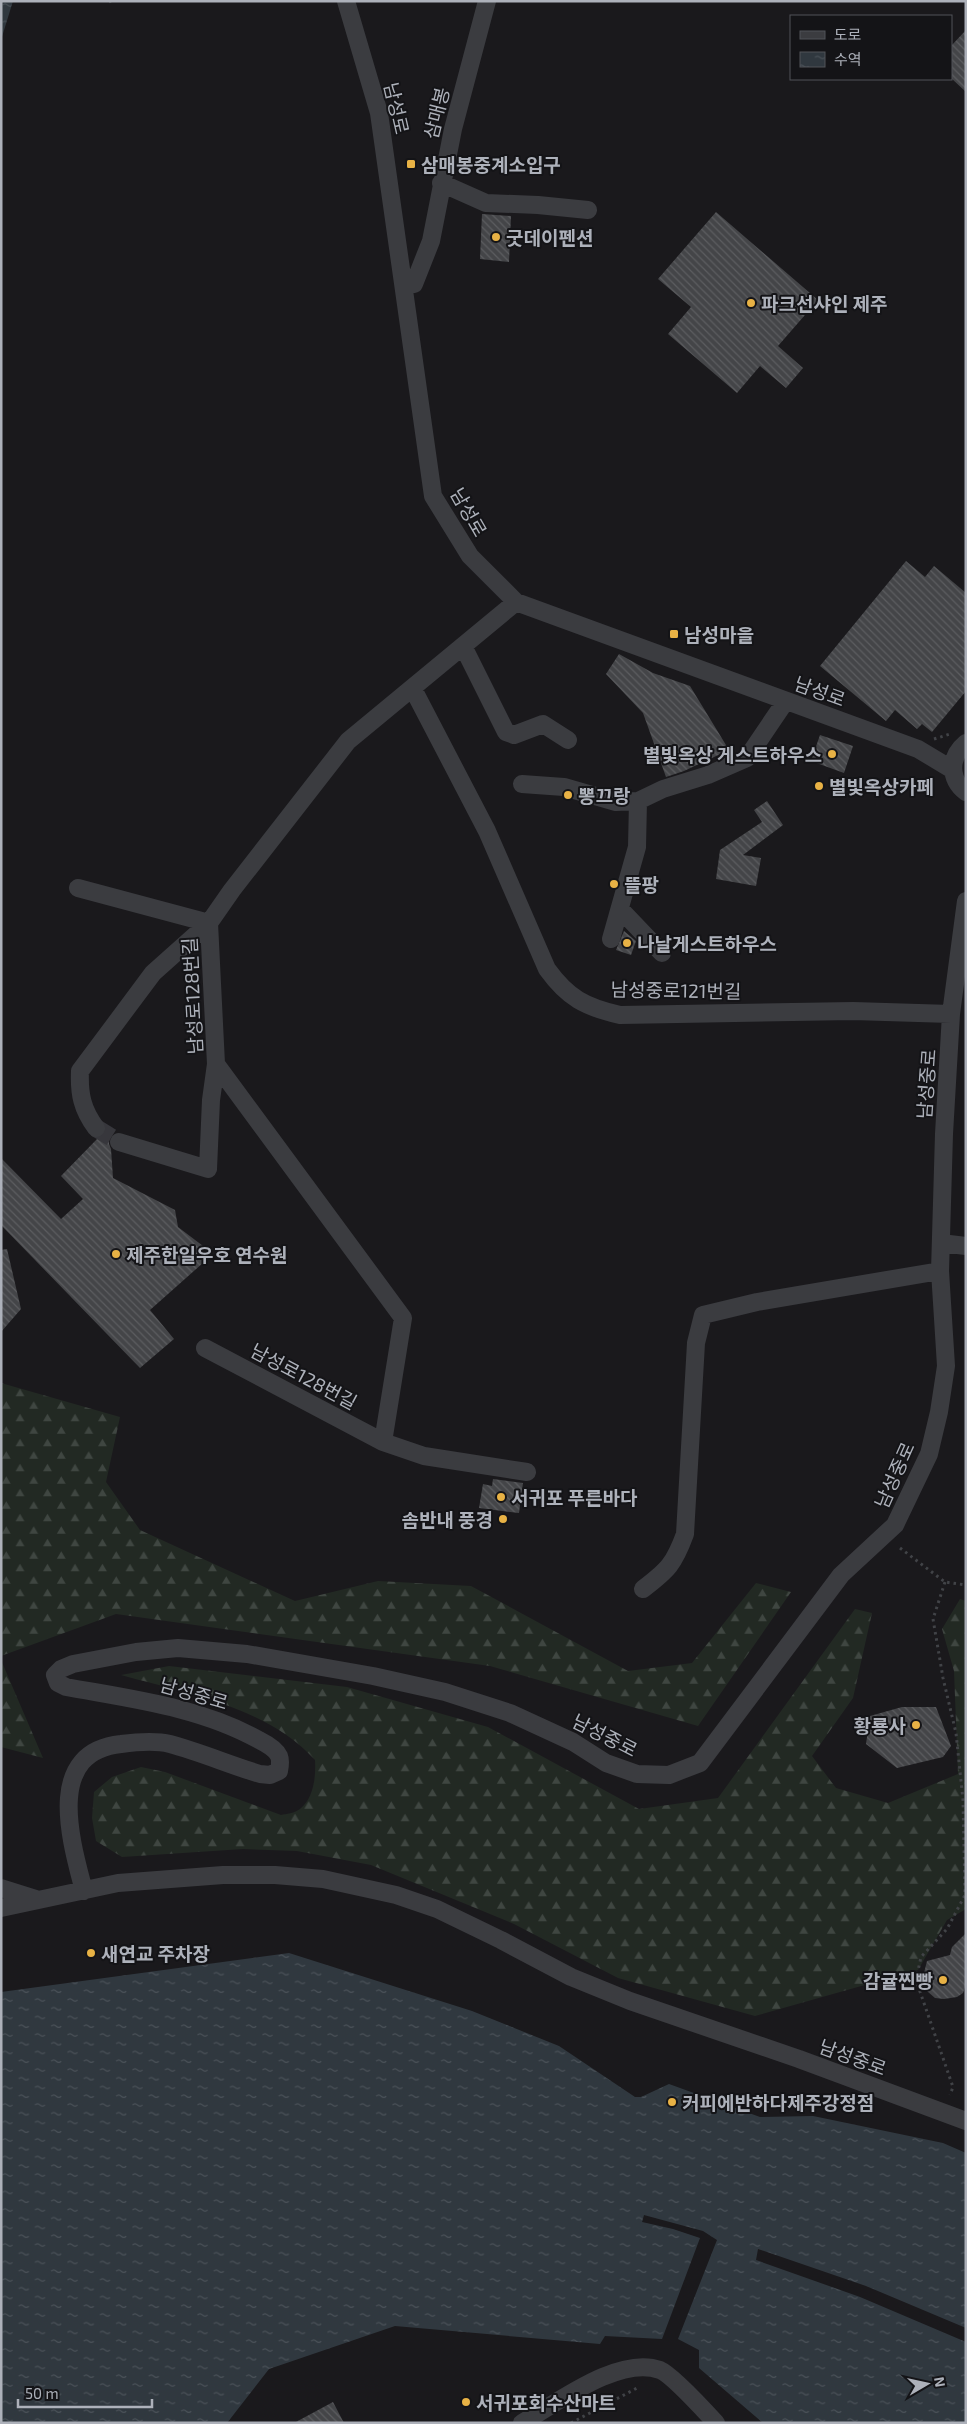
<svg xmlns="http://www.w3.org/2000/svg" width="967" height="2424" viewBox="0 0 967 2424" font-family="'Exo 2','Noto Sans KR',sans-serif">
	<defs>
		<pattern id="forest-firs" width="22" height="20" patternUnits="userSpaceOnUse" patternTransform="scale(1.25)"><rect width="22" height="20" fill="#222923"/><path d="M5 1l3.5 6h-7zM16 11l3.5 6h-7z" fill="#3f4641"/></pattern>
		<pattern id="water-ripples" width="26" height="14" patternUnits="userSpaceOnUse" patternTransform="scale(1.25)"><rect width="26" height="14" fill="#30383f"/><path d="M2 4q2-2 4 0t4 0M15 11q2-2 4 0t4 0" fill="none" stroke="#4b5259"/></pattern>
		<pattern id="building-back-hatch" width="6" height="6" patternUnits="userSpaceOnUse" patternTransform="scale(1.25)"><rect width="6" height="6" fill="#444548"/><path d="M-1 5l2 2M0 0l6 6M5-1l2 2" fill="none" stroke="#5c5d60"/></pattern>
	</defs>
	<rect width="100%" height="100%" fill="#1a191c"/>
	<path fill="url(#forest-firs)" d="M1 1383 120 1417 106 1482 140 1530 295 1601 378 1581 471 1586 628 1671 692 1663 756 1583 791 1592 698 1726 490 1666 116 1614 1 1656Z
		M960 1599 966 1601V1909L947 1920 918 1970 755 2016 618 1978 514 1924 371 1865 297 1851 243 1849 122 1857 96 1841 92 1818 94 1792 112 1777 141 1767 165 1772 281 1815C286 1814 295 1813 300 1809 314 1798 316 1776 315 1760 267 1707 186 1693 121 1675L169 1666 347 1687 488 1727 639 1809 718 1798 855 1609 872 1613 853 1698 812 1756 836 1788 888 1803 958 1774 954 1671 942 1629Z
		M1 1660 43 1758 1 1747Z"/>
	<path fill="url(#water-ripples)" d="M1 1H13L1 40Z
		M289 1953 472 2011 559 2046 635 2097H641L669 2084 760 2117 813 2116 943 2143 966 2153V2328L866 2286 758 2249 756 2260 860 2297 966 2342V2423H763L699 2368V2350L678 2339 717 2240 703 2231 644 2215 642 2222 673 2229 700 2238 662 2339 605 2336 600 2344 395 2326 269 2369 227 2423H1V1992Z"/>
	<path fill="url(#building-back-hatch)" d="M966 30V92L951 78V46Z
		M716 212 818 300 778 346 803 368 786 388 760 366 737 393 668 334 691 307 658 279Z
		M482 214 511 216 509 262 480 259Z
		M906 561 925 577 934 566 966 593V691L932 732 922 724 917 729 895 710 886 721 820 666Z
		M619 654 653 673 690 686 729 750 684 771 666 777 643 713 606 674Z
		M820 735 853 746 844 773 811 761Z
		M767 801 783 825 743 855 761 858 756 886 716 879 720 850 762 822 754 810Z
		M624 931 636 941 631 955 616 950Z
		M110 1126 109 1144 111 1149 113 1178 175 1210 178 1227 203 1246 204 1262 150 1310 174 1339 140 1368 1 1225V1158L61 1219 83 1199 61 1176 98 1138 102 1136Z
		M7 1249 21 1309 1 1332V1250Z
		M493 1479 523 1483 519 1513 479 1508 483 1484 492 1486Z
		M902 1707H936L951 1746 943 1757 897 1768 866 1744 870 1716Z
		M966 1933V1984L963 1993 957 1997 944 1999 935 1998 927 1991 922 1981 927 1961 950 1955 952 1947Z
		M333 2402 344 2423H294Z"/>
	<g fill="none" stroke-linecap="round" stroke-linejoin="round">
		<path stroke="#37373c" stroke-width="18" stroke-dasharray="18 9" stroke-linecap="butt" d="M96 1128 119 1142"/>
		<path stroke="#414347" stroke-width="3" stroke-dasharray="2.5 4" stroke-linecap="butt" d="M109 2 111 1
			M934 739 950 734
			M900 1548 945 1582 966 1585
			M945 1582 933 1619 943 1678 956 1733 963 1800 965 1895 947 1929 921 1957 916 1980 953 2087 950 2095
			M571 2423 639 2387"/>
		<path stroke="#3b3c40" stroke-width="18" d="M346 1 379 113 433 496 470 556 516 602 918 749 953 770
			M441 183 486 203 538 205 588 210
			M404 285 414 284 431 241 453 129 487 1
			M463 646 506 732 514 735 543 724 568 740
			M413 689 487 831 547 969C568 998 585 1007 620 1015L853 1011 951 1014
			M966 743C949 757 949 779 966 792
			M522 784 564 787 616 802 638 801 663 789 708 775 747 758 785 702
			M78 888 209 923
			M620 909 662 953
			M209 923 216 1064 403 1318 383 1442 424 1456 527 1472
			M611 939 637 847 638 801
			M96 1128C82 1109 79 1094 80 1071L153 973 209 923 232 890 348 741 516 602
			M119 1142 208 1169 211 1100 216 1064
			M941 1243 966 1246
			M205 1348 383 1442
			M643 1589C668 1570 674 1564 685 1534L696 1343 703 1315 757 1302 940 1271
			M1 1888 36 1899
			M84 1891C71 1841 44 1752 121 1744 136 1742 154 1740 170 1744 200 1752 230 1765 260 1774L270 1775 279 1771C280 1766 281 1761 279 1756 276 1749 265 1743 259 1740 200 1707 131 1699 66 1687L58 1683 55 1675 61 1669 73 1664 136 1652 178 1648 247 1654 373 1676 445 1692 510 1713 573 1742 606 1763 637 1774 669 1775 700 1763 841 1575 895 1525 929 1454 939 1412 946 1366 940 1271 944 1134 951 1014 966 901
			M1 1908 118 1883 223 1875H275L323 1879 396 1895 437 1909 501 1940 571 1977 630 2001 799 2059 966 2121
			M522 2423C557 2403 619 2355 660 2370 672 2375 705 2411 716 2423"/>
	</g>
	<g fill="#e8b245" stroke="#141417" stroke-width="2">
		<rect x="406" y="159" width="10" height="10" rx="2.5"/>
		<circle cx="496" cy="237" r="5"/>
		<circle cx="751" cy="303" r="5"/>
		<rect x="669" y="629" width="10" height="10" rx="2.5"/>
		<circle cx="832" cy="754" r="5"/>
		<circle cx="819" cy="786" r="5"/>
		<circle cx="568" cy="795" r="5"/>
		<circle cx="614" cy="884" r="5"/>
		<circle cx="627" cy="943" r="5"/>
		<circle cx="116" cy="1254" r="5"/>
		<circle cx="501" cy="1497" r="5"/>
		<circle cx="503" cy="1519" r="5"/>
		<circle cx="916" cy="1725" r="5"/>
		<circle cx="91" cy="1953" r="5"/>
		<circle cx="943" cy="1980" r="5"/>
		<circle cx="672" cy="2102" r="5"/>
		<circle cx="466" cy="2402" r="5"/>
	</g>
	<g text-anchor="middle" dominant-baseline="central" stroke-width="4" stroke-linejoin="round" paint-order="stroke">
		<g font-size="19" fill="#adb1ba" stroke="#141417">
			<text transform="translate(397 108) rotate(77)">남성로</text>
			<text transform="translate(436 113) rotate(-76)">삼매봉</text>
			<text transform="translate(469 512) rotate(60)">남성로</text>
			<text transform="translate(820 691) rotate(20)">남성로</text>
			<text transform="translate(676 990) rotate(1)">남성중로121번길</text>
			<text transform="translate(192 996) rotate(-93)">남성로128번길</text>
			<text transform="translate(926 1084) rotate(-86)">남성중로</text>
			<text transform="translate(304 1376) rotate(28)">남성로128번길</text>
			<text transform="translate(894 1475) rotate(-66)">남성중로</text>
			<text transform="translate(194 1693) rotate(16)">남성중로</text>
			<text transform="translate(605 1735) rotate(27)">남성중로</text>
			<text transform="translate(853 2057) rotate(20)">남성중로</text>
		</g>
		<g font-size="19" font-weight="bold" fill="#adb1ba" stroke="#141417" text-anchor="start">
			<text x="421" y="164">삼매봉중계소입구</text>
			<text x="506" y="237">굿데이펜션</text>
			<text x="761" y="303">파크선샤인 제주</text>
			<text x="684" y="634">남성마을</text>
			<text x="822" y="754" text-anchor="end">별빛옥상 게스트하우스</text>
			<text x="829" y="786">별빛옥상카페</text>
			<text x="578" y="795">뽕끄랑</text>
			<text x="624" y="884">뜰팡</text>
			<text x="637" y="943">나날게스트하우스</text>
			<text x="126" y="1254">제주한일우호 연수원</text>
			<text x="511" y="1497">서귀포 푸른바다</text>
			<text x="493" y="1519" text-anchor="end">솜반내 풍경</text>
			<text x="906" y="1725" text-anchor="end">황룡사</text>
			<text x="101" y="1953">새연교 주차장</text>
			<text x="933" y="1980" text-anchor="end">감귤찐빵</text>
			<text x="682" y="2102">커피에반하다제주강정점</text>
			<text x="476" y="2402">서귀포회수산마트</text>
		</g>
	</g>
	<rect width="967" height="2424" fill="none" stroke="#adb1ba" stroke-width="5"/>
	<rect x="790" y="15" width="162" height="65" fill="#141417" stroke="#515358"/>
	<rect x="800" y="31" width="25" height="8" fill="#3b3c40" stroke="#515358"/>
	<text x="834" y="40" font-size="15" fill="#adb1ba">도로</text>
	<rect x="800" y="52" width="25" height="15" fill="url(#water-ripples)" stroke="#515358"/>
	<text x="834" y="65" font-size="15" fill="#adb1ba">수역</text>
	<g transform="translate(927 2384) rotate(81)" stroke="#141417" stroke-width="4" paint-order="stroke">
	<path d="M0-4L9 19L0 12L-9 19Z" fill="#adb1ba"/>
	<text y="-8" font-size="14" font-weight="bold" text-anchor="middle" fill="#adb1ba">N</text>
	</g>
	<path d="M18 2399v8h134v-8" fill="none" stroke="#adb1ba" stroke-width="2.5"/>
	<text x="25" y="2399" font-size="15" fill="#adb1ba" stroke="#141417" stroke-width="4" paint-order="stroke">50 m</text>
</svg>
